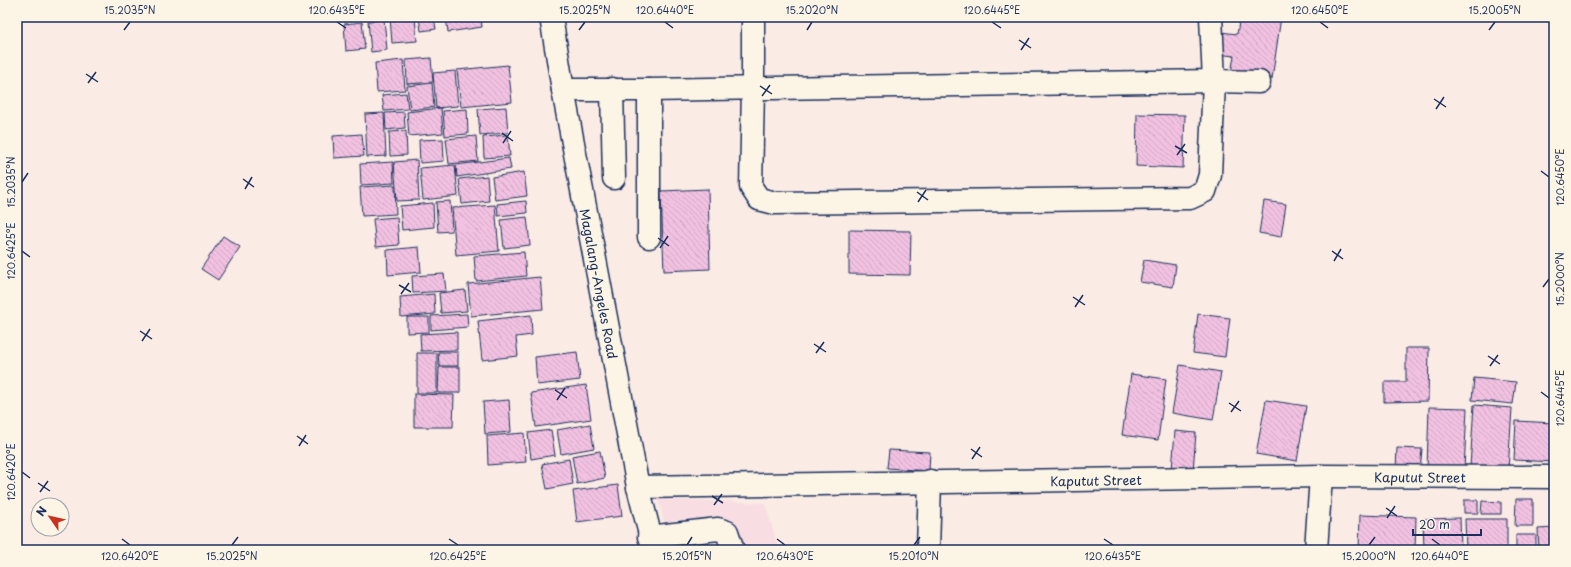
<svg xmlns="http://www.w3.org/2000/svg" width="1571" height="567" viewBox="0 0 1571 567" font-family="'Playpen Sans',sans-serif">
	<defs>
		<pattern id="building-back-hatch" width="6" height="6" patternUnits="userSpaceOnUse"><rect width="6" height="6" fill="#f2c1e1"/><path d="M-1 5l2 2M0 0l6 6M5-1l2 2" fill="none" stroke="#cfa6c3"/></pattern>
	</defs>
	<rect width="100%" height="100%" fill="#faebe4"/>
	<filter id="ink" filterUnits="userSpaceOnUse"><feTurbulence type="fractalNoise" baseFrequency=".025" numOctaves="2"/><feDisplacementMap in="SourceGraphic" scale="8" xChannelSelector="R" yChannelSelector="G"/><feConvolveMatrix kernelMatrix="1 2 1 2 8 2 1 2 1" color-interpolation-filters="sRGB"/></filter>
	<g filter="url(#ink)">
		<path fill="#f8dee3" d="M658 499 765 503 779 550H672Z"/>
		<path fill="url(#building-back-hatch)" stroke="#1b2f5e" d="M346 17H368V18L347 20Z
			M390 17H415L417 41 392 43Z
			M419 17H434L436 29 421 31Z
			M446 17H481L482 27 448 32Z
			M1240 17H1281L1272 79 1231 73 1234 56 1217 54 1220 32 1237 34Z
			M384 19 387 50 371 52 368 21Z
			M362 22 365 49 346 51 344 24Z
			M431 58 433 82 407 84 406 60Z
			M403 60 405 90 377 92 375 63Z
			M508 65 512 102 461 107 457 70Z
			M455 71 458 106 436 108 433 73Z
			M432 83 434 107 410 110 407 86Z
			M406 93 408 109 384 111 382 95Z
			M506 107 508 133 480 135 478 109Z
			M441 108 443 133 409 136 407 112Z
			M467 109 468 134 445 136 443 111Z
			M404 112 405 128 386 130 385 113Z
			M384 113 386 156 367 157 365 114Z
			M1137 114 1185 115 1183 168 1136 166Z
			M406 131 407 155 390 156 389 132Z
			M362 134 364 156 334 158 333 136Z
			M508 135 510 156 484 158 483 137Z
			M476 136 478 161 449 164 446 139Z
			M443 139 444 161 420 163 419 140Z
			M509 158 511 169 457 177 456 165Z
			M417 160 419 200 397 201 394 162Z
			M393 162 394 183 361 185 360 164Z
			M455 165 458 196 423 200 420 168Z
			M524 172 527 196 495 200 492 177Z
			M487 176 489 201 462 204 459 179Z
			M395 185 396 214 362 216 360 187Z
			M708 189 710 269 664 271 661 191Z
			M450 201 452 231 438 232 436 202Z
			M526 201 527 213 498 216 497 204Z
			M1264 201 1286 204 1281 237 1259 233Z
			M433 203 434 227 402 230 400 206Z
			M495 205 499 251 456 255 452 208Z
			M397 217 399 245 376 247 373 219Z
			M527 217 530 245 504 248 501 220Z
			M849 230 911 231 910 275 849 274Z
			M223 236 240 247 218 280 201 269Z
			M419 247 421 272 388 275 387 250Z
			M524 252 526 276 476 281 474 256Z
			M1144 260 1176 265 1173 287 1140 282Z
			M444 274 446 291 413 293 412 276Z
			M540 277 543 309 471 316 468 284Z
			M465 290 467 311 441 313 439 293Z
			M434 294 435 314 401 317 400 297Z
			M467 314 468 327 431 330V316Z
			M1198 314 1230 318 1225 357 1193 353Z
			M531 315 532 335 516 337 518 356 482 360 478 321Z
			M407 317H429V332L407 333Z
			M457 332V350L421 351 420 334Z
			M1406 348H1429L1428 401 1384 402V382H1406Z
			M438 352H458V366H439Z
			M577 352 580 380 537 385 535 357Z
			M417 353H437V393H417Z
			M1180 365 1221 372 1213 420 1172 413Z
			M439 367H460V393H438Z
			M1131 374 1166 379 1158 440 1122 435Z
			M1474 378 1516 382 1513 404 1472 400Z
			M586 385 591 419 536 427 531 393Z
			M414 394 454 395 453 427H414Z
			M509 400 511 432 485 434 483 402Z
			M1266 400 1306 406 1297 461 1256 454Z
			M1474 405 1512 408 1508 470 1470 467Z
			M1429 407 1467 408 1464 470 1427 468Z
			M1516 421 1554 423V462L1514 460Z
			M590 424 594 448 561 454 557 430Z
			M551 430 555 455 531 459 528 433Z
			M1175 431 1196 433 1193 471 1172 470Z
			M524 433 526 462 488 465 487 436Z
			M1397 448 1422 449 1420 470 1396 468Z
			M889 450 930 452 929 471 887 468Z
			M600 451 605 478 577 484 572 456Z
			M569 459 573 484 547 489 542 464Z
			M618 485 622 516 577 522 573 491Z
			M1516 499H1533V526H1515Z
			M1464 500H1478V513H1464Z
			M1482 501 1501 502V514H1481Z
			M1360 515 1416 517 1415 550H1359Z
			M1460 518 1461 550H1424L1423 519Z
			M1465 519H1507V550H1466Z
			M1554 528V550H1539L1538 529Z
			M1516 535H1536V550H1516Z"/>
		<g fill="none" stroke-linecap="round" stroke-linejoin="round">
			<g stroke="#1b2f5e" stroke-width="25">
				<g id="minor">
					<path d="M753 17V88L751 187 759 199 775 203 1190 198 1205 191 1210 175 1214 81 1211 17"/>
					<path d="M612 89 614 178"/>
					<path d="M563 90H649L1214 81 1259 82"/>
					<path d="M649 237V90"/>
					<path id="s1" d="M638 487 1321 476 1554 477"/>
					<path d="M649 537 718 529 727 532 733 550"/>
					<path d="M928 550 930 481"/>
					<path d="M1316 550 1321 476"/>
				</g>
			</g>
			<g stroke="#1b2f5e" stroke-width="25">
				<g id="major">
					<path id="s2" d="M551 17 563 90 638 487 654 550"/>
				</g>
			</g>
			<use href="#minor" stroke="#fcf5e5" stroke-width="22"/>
			<use href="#major" stroke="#fcf5e5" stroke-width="22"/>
		</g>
	</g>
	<path fill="none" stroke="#1b2f5e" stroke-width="1.5" d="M337 22 346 28M665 22 673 28M992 22 1001 28M1320 22 1328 28M124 30 130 22M579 30 585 22M807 30 812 22M1489 30 1495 22M1019 40 1031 48M1021 50 1029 38M86 74 98 82M88 83 96 72M760 86 772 94M762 96 770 85M1434 99 1446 107M1436 109 1444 97M502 133 513 141M503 143 511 131M1175 146 1187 153M1177 155 1185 144M1541 171 1549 177M243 179 254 187M22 182 28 173M245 189 252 177M917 192 928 200M918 202 926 190M658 238 669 246M660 248 668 236M22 251 30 257M1332 251 1343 259M1334 261 1341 249M399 285 411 292M1543 287 1549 279M401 294 409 283M1073 297 1085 305M1075 307 1083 295M140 331 152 339M142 341 150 329M814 344 826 352M816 353 824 342M1488 356 1500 364M1490 366 1498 355M555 390 567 398M1541 392 1549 398M557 400 565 388M1229 403 1241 411M1231 412 1239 401M297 436 308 444M299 446 306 435M971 449 982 457M972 459 980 447M22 472 30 478M38 483 50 491M40 492 48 481M712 496 723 503M714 505 722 494M1386 508 1397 516M1387 518 1395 506M122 539 130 545M449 539 458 545M777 539 785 545M1104 539 1113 545M1432 539 1440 545M232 545 238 537M687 545 692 537M914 545 920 537M1369 545 1375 537"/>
	<g text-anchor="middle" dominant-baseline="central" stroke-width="3" stroke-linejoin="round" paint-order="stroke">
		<g font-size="13" fill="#1b2f5e" stroke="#fcf5e5">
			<text stroke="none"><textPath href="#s2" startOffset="271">Magalang-Angeles Road</textPath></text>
			<text stroke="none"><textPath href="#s1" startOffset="782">Kaputut Street</textPath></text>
			<text stroke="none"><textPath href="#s1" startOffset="458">Kaputut Street</textPath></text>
		</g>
	</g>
	<rect width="1571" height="567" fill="none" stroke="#fcf5e5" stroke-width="44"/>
	<g transform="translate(50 517) rotate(304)"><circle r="19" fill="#fcf5e5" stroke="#a2a6af"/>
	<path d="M0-3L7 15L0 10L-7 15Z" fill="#c8321e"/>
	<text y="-6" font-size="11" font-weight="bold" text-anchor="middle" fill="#1b2f5e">N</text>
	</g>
	<path d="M1413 529v6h68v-6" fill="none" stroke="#1b2f5e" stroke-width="2"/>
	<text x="1419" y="529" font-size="12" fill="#1b2f5e" stroke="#fcf5e5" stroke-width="3" paint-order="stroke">20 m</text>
	<rect x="22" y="22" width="1527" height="523" fill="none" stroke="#1b2f5e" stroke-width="1.5"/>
	<g font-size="10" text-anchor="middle" fill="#1b2f5e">
		<text x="130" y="14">15.2035°N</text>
		<text x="337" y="14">120.6435°E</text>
		<text x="585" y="14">15.2025°N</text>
		<text x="665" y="14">120.6440°E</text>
		<text x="812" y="14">15.2020°N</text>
		<text x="992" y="14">120.6445°E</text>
		<text x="1320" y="14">120.6450°E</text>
		<text x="1495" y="14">15.2005°N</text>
		<text transform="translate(1560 177) rotate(-90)" y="4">120.6450°E</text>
		<text transform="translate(11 182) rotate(-90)" y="4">15.2035°N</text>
		<text transform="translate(11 251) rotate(-90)" y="4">120.6425°E</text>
		<text transform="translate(1560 279) rotate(-90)" y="4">15.2000°N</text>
		<text transform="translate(1560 398) rotate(-90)" y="4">120.6445°E</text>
		<text transform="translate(11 472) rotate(-90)" y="4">120.6420°E</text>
		<text x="130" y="560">120.6420°E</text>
		<text x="232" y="560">15.2025°N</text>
		<text x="458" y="560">120.6425°E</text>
		<text x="687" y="560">15.2015°N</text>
		<text x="785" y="560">120.6430°E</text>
		<text x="914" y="560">15.2010°N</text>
		<text x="1113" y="560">120.6435°E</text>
		<text x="1369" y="560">15.2000°N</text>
		<text x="1440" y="560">120.6440°E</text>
	</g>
</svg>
